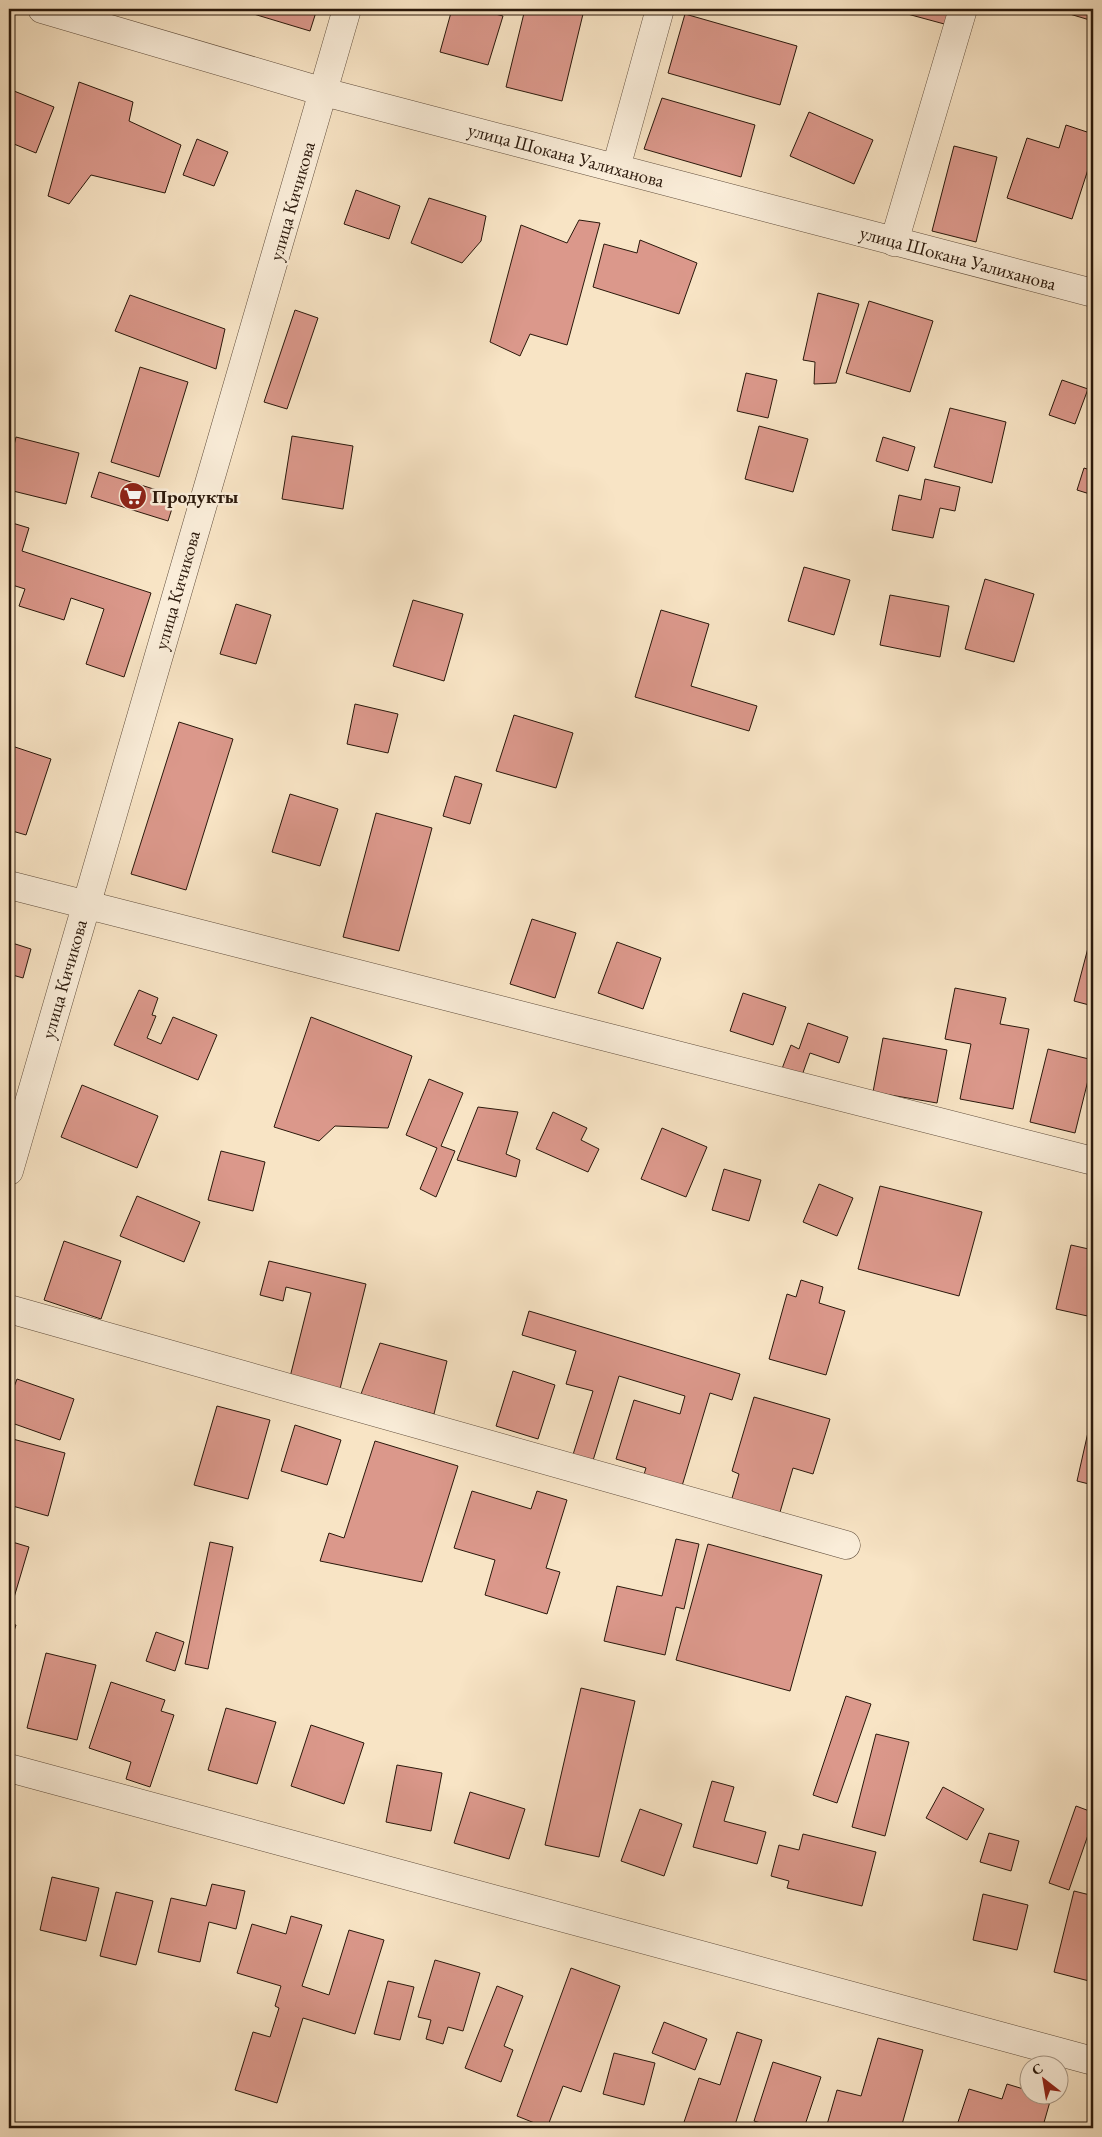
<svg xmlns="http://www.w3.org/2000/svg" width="1102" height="2137" viewBox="0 0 1102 2137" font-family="'EB Garamond',serif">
	<rect width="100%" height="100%" fill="#f8e4c5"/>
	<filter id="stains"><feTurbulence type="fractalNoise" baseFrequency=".004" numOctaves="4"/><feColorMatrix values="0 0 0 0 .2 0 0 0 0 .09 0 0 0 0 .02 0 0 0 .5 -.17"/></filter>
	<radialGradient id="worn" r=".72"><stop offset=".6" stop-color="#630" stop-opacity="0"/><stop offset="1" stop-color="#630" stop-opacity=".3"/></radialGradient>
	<path fill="#db988b" stroke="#2a180b" d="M237 9H317L310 31Z
		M452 9H476L503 16 488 65 440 52Z
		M525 9H562L583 14 562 101 506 87Z
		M889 9H953L948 25Z
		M1053 9H1093V21Z
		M685 14 797 46 780 105 668 73Z
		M79 82 133 102 129 121 181 145 165 193 91 175 69 204 48 196Z
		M9 89 54 107 36 153 9 142Z
		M662 98 755 125 741 177 644 149Z
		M809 112 873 140 854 184 790 156Z
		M1066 125 1093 134V154L1072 219 1007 198 1027 138 1059 148Z
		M197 139 228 152 214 186 183 175Z
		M954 146 997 157 976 242 932 231Z
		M356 190 400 206 389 239 344 224Z
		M429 198 486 216 481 241 462 263 411 243Z
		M579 220 600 223 567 345 530 334 520 356 490 342 521 225 567 243Z
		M640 240 697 263 679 314 593 287 604 244 637 253Z
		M818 293 859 304 836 383 814 384 815 362 803 360Z
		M130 295 225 329 216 369 115 331Z
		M869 301 933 321 910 392 846 373Z
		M295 310 318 318 287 409 264 402Z
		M140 367 188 382 159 477 111 462Z
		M746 373 777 380 768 418 737 411Z
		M1062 380 1088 389 1075 424 1049 415Z
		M950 408 1006 422 992 483 934 467Z
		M759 426 808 439 793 492 745 479Z
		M292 436 353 446 343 509 282 499Z
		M16 437 79 453 66 504 9 490V466Z
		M883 437 915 447 908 471 876 461Z
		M1084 468 1093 471V495L1077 490Z
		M99 472 176 496 168 521 91 497Z
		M925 479 960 487 955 511 940 508 933 538 892 530 899 495 921 500Z
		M9 522 29 528 22 551 151 593 124 677 86 664 104 609 71 598 64 620 19 606 25 589 9 584Z
		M804 567 850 580 834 635 788 621Z
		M985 579 1034 594 1014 662 965 649Z
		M890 595 949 606 940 657 880 645Z
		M413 600 463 614 444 681 393 666Z
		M236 604 271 615 256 664 220 654Z
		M661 610 709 624 691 686 757 706 749 731 635 697Z
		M355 704 398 714 388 753 347 744Z
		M514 715 573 733 556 788 496 771Z
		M179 722 233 739 186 890 131 874Z
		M9 745 51 759 26 835 9 830Z
		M455 776 482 784 470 824 443 816Z
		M290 794 338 809 320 866 272 852Z
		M376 813 432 828 399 951 343 937Z
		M532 919 576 933 555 998 510 984Z
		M1093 929V1006L1074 1001Z
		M9 942 31 949 23 978 9 974Z
		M617 942 661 958 643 1009 598 993Z
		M955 988 1006 998 1000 1024 1029 1029 1013 1109 960 1099 971 1044 945 1039Z
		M139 990 158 998 152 1015 156 1016 147 1038 161 1044 173 1017 217 1035 198 1080 114 1045Z
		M743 993 786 1007 773 1045 730 1031Z
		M311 1017 412 1056 388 1128 335 1126 319 1141 274 1127Z
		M808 1023 848 1037 839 1063 810 1053 800 1081 780 1074 791 1045 799 1049Z
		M883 1038 947 1050 937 1103 873 1092Z
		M1048 1049 1093 1060 1075 1133 1030 1122Z
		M429 1079 463 1093 441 1146 455 1151 436 1197 420 1189 437 1148 406 1135Z
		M82 1085 158 1116 137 1168 61 1137Z
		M478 1107 518 1112 506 1154 520 1160 516 1177 457 1160Z
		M553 1112 587 1128 581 1140 599 1149 588 1172 536 1149Z
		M662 1128 707 1147 686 1197 641 1179Z
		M221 1151 265 1162 253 1211 208 1200Z
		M724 1169 761 1180 749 1221 712 1210Z
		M819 1184 853 1198 837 1236 803 1222Z
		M880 1186 982 1212 959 1296 858 1269Z
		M137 1196 200 1222 184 1262 120 1236Z
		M64 1241 121 1261 101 1319 44 1300Z
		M1071 1245 1093 1250 1092 1317 1056 1309Z
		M269 1261 366 1284 338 1397 288 1385 311 1293 286 1287 283 1301 260 1295Z
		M801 1280 823 1287 819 1303 845 1311 826 1375 769 1359 787 1294 796 1297Z
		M529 1311 740 1374 732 1400 710 1393 679 1496 641 1484 646 1468 616 1459 634 1400 680 1414 685 1396 619 1376 591 1467 571 1461 593 1391 566 1384 576 1351 522 1335Z
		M380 1343 447 1361 434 1414 361 1394Z
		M513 1371 555 1385 538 1439 496 1426Z
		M17 1379 74 1399 60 1440 9 1422V1400Z
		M754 1397 830 1419 813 1474 793 1468 778 1519 730 1505 739 1474 732 1471Z
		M217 1406 270 1420 248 1499 194 1485Z
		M1093 1410V1485L1077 1481Z
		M295 1425 341 1440 327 1485 281 1471Z
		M9 1438 65 1453 48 1516 9 1505Z
		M375 1441 458 1466 422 1582 320 1561 329 1533 344 1538Z
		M472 1491 531 1509 537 1491 567 1500 546 1568 560 1572 547 1614 485 1595 495 1560 454 1548Z
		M676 1539 699 1544 684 1609 676 1607 665 1655 604 1641 617 1586 662 1596Z
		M9 1541 29 1547 10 1611 9 1610Z
		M210 1542 233 1547 208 1669 185 1664Z
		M708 1544 822 1575 790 1691 676 1660Z
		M9 1623 16 1625 9 1646Z
		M156 1632 184 1642 175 1671 146 1661Z
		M46 1653 96 1665 77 1740 27 1728Z
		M111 1682 165 1700 161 1711 174 1715 150 1787 126 1779 131 1762 89 1748Z
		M581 1688 635 1701 599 1857 545 1845Z
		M846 1696 871 1704 837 1803 813 1795Z
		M226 1708 276 1722 257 1784 208 1770Z
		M311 1725 364 1743 344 1804 291 1786Z
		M876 1734 909 1742 885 1836 852 1827Z
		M397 1765 442 1773 431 1831 386 1822Z
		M712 1781 734 1787 724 1821 766 1832 757 1864 693 1847Z
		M943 1787 984 1809 967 1840 926 1818Z
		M470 1792 525 1809 509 1859 454 1843Z
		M1076 1806 1092 1812 1093 1809V1837L1088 1835 1069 1890 1049 1883Z
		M640 1809 682 1824 664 1876 621 1861Z
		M989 1833 1019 1841 1011 1871 980 1862Z
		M803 1834 876 1852 862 1906 787 1888 789 1881 771 1876 779 1845 799 1850Z
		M52 1877 99 1888 86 1941 40 1930Z
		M1093 1881V1982L1054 1972 1074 1891 1090 1895Z
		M212 1884 245 1891 236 1929 209 1922 200 1962 158 1952 171 1898 206 1906Z
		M116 1892 153 1901 136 1965 100 1956Z
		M983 1894 1028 1905 1017 1950 973 1940Z
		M291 1916 322 1925 302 1986 329 1995 349 1930 384 1940 355 2034 303 2018 277 2103 235 2090 253 2032 270 2037 279 2008 275 2006 281 1986 237 1973 252 1924 286 1934Z
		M435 1960 480 1973 463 2031 448 2027 443 2044 426 2039 431 2020 418 2017Z
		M571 1968 620 1986 581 2092 563 2086 547 2128 517 2116Z
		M388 1981 414 1987 400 2040 374 2034Z
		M497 1986 523 1996 504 2046 513 2050 501 2082 465 2068Z
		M664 2022 707 2039 695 2070 652 2053Z
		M737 2032 762 2040 734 2128H682L699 2078 720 2085Z
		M878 2038 923 2050 901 2128H826L837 2090 861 2096Z
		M614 2053 655 2063 644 2105 603 2094Z
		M773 2062 821 2077 804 2128H777L754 2121Z
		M1007 2084 1030 2091V2094L1051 2098 1043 2126 1050 2128H956L969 2089 1002 2099Z"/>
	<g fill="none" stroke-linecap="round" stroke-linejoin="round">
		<g stroke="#5e4b3a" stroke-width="29">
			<path id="minor" d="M42 9 324 92 1093 293
				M616 168 660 9
				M894 242 963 9
				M9 885 1093 1161
				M9 1171 347 9
				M9 1309 846 1545
				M9 1768 1093 2061"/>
		</g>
		<use href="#minor" stroke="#faedd9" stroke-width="28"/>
	</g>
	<defs>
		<g id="supermarket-disc" transform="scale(1.4375)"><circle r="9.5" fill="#8f2418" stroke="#faedd9"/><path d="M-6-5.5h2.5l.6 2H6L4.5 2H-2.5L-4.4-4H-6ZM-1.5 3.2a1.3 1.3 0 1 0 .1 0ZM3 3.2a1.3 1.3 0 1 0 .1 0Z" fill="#fff"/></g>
	</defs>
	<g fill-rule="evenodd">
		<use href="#supermarket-disc" x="133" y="496"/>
	</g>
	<g text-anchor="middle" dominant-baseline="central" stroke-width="5" stroke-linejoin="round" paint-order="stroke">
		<g font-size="19" fill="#2a180b" stroke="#faedd9">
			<text transform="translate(566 155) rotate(15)">улица Шокана Уалиханова</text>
			<text transform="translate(292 201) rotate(-74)">улица Кичикова</text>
			<text transform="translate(958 258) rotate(15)">улица Шокана Уалиханова</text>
			<text transform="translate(177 590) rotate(-74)">улица Кичикова</text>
			<text transform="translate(64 979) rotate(-74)">улица Кичикова</text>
		</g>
		<g font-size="19" font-weight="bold" fill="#2a180b" stroke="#faedd9" text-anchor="start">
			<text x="152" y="496">Продукты</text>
		</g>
	</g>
	<rect width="1102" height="2137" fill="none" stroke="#f8e4c5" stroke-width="30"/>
	<rect x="10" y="10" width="1082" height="2117" fill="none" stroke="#2a180b" stroke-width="2.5"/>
	<rect x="15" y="15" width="1072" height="2107" fill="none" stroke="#2a180b"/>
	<g transform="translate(1044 2080) rotate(329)"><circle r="24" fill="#faedd9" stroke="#a79887"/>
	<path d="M0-4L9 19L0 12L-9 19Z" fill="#8f2418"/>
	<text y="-8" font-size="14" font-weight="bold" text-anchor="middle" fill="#2a180b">С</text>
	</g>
	<rect width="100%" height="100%" filter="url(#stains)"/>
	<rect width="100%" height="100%" fill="url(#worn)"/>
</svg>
